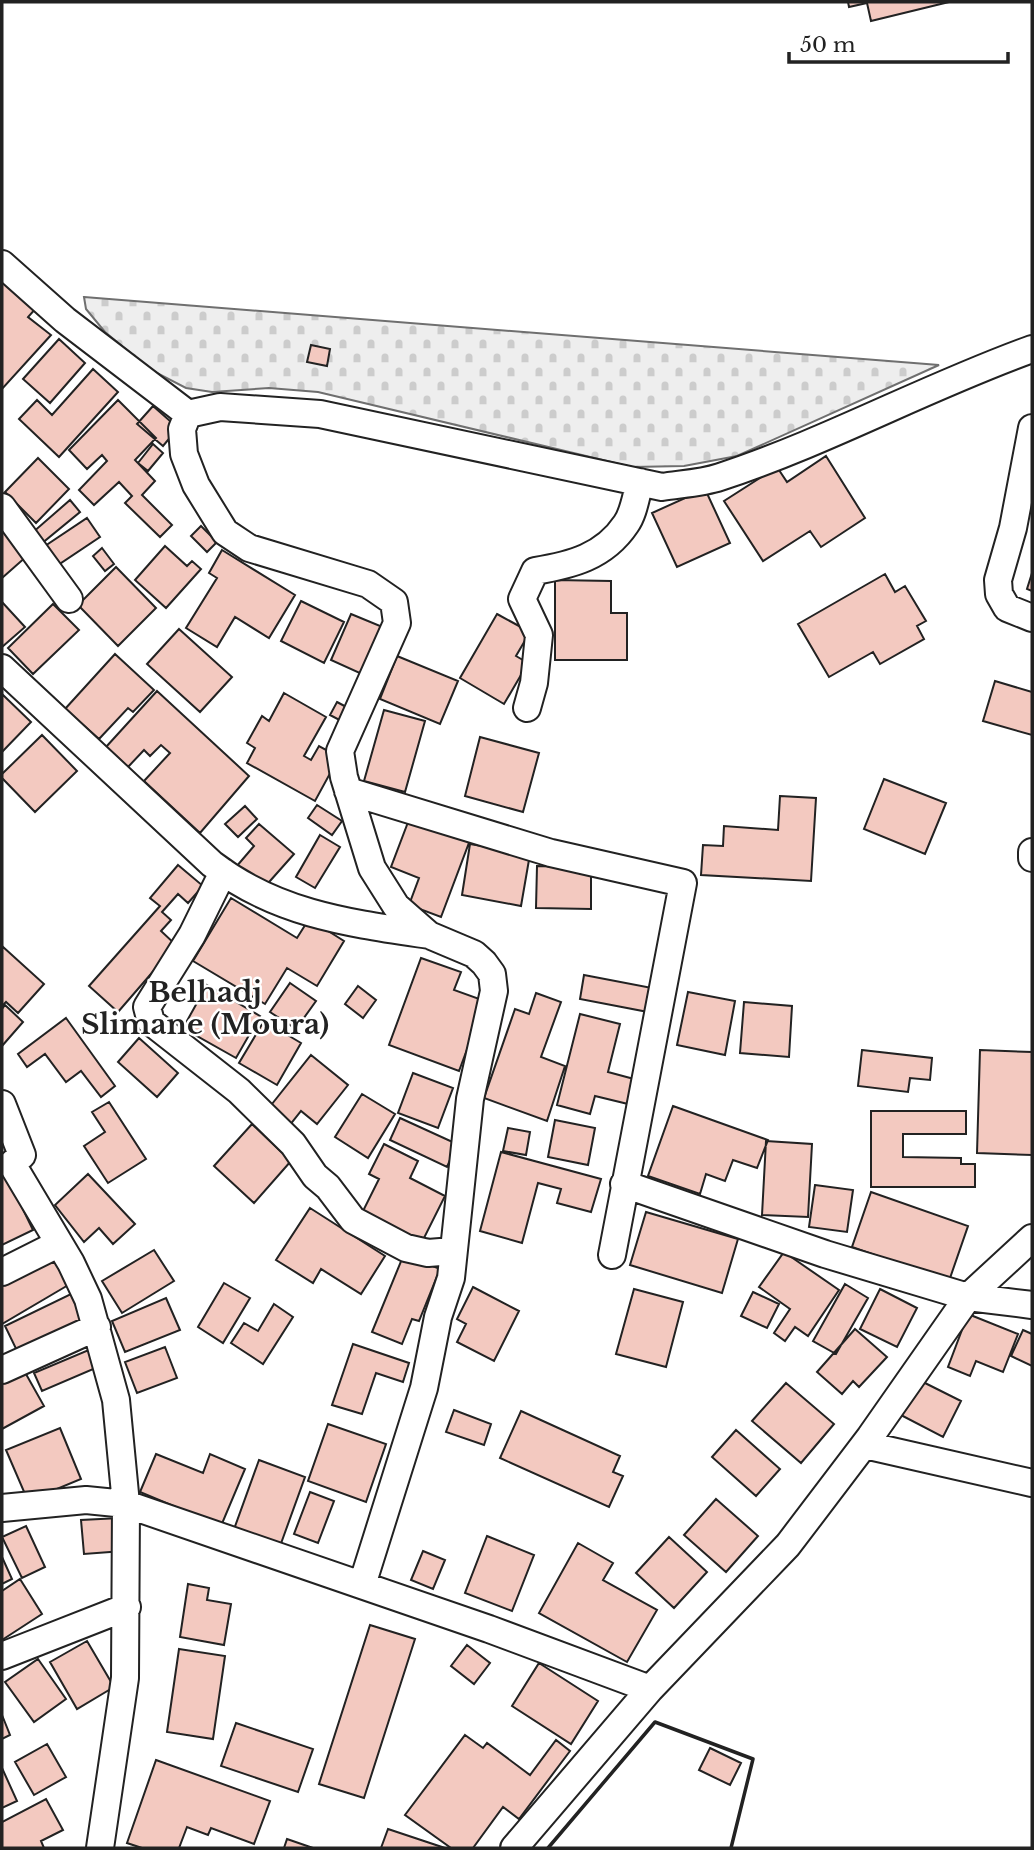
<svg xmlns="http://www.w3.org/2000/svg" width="1034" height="1850" viewBox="0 0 1034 1850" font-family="'Libre Baskerville',serif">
	<defs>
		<pattern id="cemetery-stones" width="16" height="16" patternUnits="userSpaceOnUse" patternTransform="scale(1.75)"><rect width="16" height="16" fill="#eee"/><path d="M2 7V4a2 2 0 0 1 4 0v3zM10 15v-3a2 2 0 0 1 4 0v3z" fill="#ccc"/></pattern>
	</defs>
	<rect width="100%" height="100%" fill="#fff"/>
	<path fill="url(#cemetery-stones)" stroke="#6f6f6f" stroke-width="2" d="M84 297 939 365 737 456 684 466 632 467 318 392 269 388 212 392 186 388 151 370 105 332 86 309Z"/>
	<path fill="#f3c9c0" stroke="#222" stroke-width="2" d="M848 2H949L871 21 867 3 849 7Z
		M2 278 37 307 28 317 51 335 2 389Z
		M59 339 85 363 50 403 23 379Z
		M311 345 330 349 327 366 307 362Z
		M93 369 118 392 59 457 19 419 37 400 52 415Z
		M118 400 156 438 135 460 155 481 142 495 172 525 160 537 125 503 132 496 119 482 94 505 79 490 107 461 102 455 87 469 69 450Z
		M153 406 178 428 163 446 137 424Z
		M153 444 163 453 148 471 138 463Z
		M826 456 865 518 821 547 810 531 763 561 724 501 777 467 787 482Z
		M38 458 69 489 36 523 5 492Z
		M705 489 730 543 677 567 652 513Z
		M70 500 80 512 41 544 32 533Z
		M87 518 100 537 55 567 42 548Z
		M201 526 217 542 207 552 191 536Z
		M2 528 27 556 2 578Z
		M165 546 187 566 192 561 201 569 166 608 135 580Z
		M102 548 114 564 105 571 93 556Z
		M222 550 295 595 269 638 235 617 217 647 186 628 217 578 209 573Z
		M116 567 156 608 118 646 78 605Z
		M1032 573V591L1027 589Z
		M885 574 895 592 905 586 926 621 917 626 924 639 880 664 873 652 829 677 798 624Z
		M555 580 611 581V613H627V660H555Z
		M301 601 344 622 324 663 281 641Z
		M2 602 25 627 2 647Z
		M53 604 79 630 33 674 8 648Z
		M351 614 385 628 364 675 331 660Z
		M497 614 530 632 516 656 528 663 504 704 460 678Z
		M179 629 232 677 200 712 147 664Z
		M115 654 154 690 133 712 128 708 99 739 65 709Z
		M397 656 458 681 440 724 380 699Z
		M995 681 1032 692V735L983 721Z
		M157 691 249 776 200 833 144 781 170 753 161 745 150 756 144 750 128 767 106 747Z
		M284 693 326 717 304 756 311 760 319 746 339 757 315 801 247 763 255 748 247 743 262 716 269 721Z
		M2 694 31 722 2 752Z
		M337 702 352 710 345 723 330 715Z
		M384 710 425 721 405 792 364 781Z
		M42 735 77 771 35 812 2 778V774Z
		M480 737 539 753 523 812 465 796Z
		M884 779 946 803 925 854 864 829Z
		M780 796 816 798 811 881 701 875 703 845 723 846 724 826 778 830Z
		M317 805 342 821 332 835 308 818Z
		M245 806 257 819 238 837 225 824Z
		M410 817 470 840 441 917 409 905 419 878 391 867Z
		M259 824 294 854 262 890 236 867 254 846 246 838Z
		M320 835 340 847 315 888 296 877Z
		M470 844 530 854 521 906 462 895Z
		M178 865 203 886 188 903 178 894 162 912 171 920 161 931 176 945 118 1012 89 986 160 906 150 898Z
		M537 866 591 868V909L536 908Z
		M231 898 297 938 309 919 344 941 317 986 287 968 265 1004 193 961Z
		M2 946 44 984 18 1013 6 1002 2 1006Z
		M421 958 461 972 454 990 485 1001 459 1071 389 1045Z
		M584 975 652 988 648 1012 580 999Z
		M290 983 316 1001 296 1029 270 1012Z
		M207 985 260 1016 236 1058 183 1028Z
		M358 986 376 1000 363 1018 345 1004Z
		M688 992 735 1001 725 1055 677 1045Z
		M536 993 561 1002 541 1057 565 1066 547 1121 484 1098 515 1009 529 1014Z
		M744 1002 792 1006 789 1057 740 1053Z
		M5 1005 23 1022 2 1046V1009Z
		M580 1014 620 1024 608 1072 634 1079 628 1104 595 1096 590 1114 557 1105Z
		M66 1018 115 1086 101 1097 81 1071 66 1082 45 1054 27 1067 18 1054Z
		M264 1021 301 1043 277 1085 239 1063Z
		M139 1038 178 1073 157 1097 118 1062Z
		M862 1050 932 1058 930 1080 910 1078 908 1092 858 1086Z
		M980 1050 1032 1052V1155L977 1153Z
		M311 1055 348 1085 317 1124 301 1111 289 1126 268 1109Z
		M413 1073 453 1088 438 1128 398 1113Z
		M362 1094 395 1114 368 1158 335 1137Z
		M109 1102 146 1159 108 1183 84 1146 105 1132 92 1112Z
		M673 1106 768 1140 757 1168 733 1160 725 1181 706 1174 700 1194 648 1176Z
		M871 1111H966V1134H903V1157L961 1158V1164H975V1187H871Z
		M400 1118 457 1144 447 1167 390 1140Z
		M555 1120 595 1128 588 1165 548 1157Z
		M252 1124 291 1161 254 1203 214 1166Z
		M508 1128 530 1132 526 1155 503 1151Z
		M766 1141 812 1144 808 1217 762 1215Z
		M384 1144 418 1161 410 1178 445 1196 419 1248 360 1217 379 1179 369 1174Z
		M501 1152 601 1179 591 1212 557 1203 561 1189 538 1183 522 1243 480 1231Z
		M2 1166 33 1230 2 1245Z
		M88 1174 135 1224 113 1244 99 1228 84 1242 55 1205Z
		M815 1185 853 1190 847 1232 809 1227Z
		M871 1192 968 1226 949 1281 852 1247Z
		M310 1208 385 1256 361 1294 321 1269 313 1283 276 1260Z
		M646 1212 738 1239 722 1293 630 1265Z
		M154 1250 174 1281 122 1313 102 1281Z
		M51 1252 70 1284 2 1324V1281Z
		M784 1252 839 1290 808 1336 795 1327 785 1341 774 1333 790 1309 759 1287Z
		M404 1254 440 1269 419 1321 412 1319 402 1344 372 1332Z
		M224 1283 250 1298 223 1343 198 1327Z
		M845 1284 868 1298 836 1354 813 1341Z
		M473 1287 519 1311 494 1361 457 1342 466 1324 457 1319Z
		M634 1289 683 1302 666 1367 616 1354Z
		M880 1289 917 1308 897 1347 860 1329Z
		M753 1292 779 1304 767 1328 741 1316Z
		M73 1293 89 1326 21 1359 5 1326Z
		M166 1298 180 1330 125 1352 112 1321Z
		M274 1304 293 1317 263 1364 231 1343 244 1323 258 1331Z
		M968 1314 1018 1334 1003 1372 976 1361 970 1376 948 1367Z
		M855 1329 887 1357 859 1387 853 1381 842 1394 817 1372Z
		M1023 1330 1032 1334V1366L1011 1356Z
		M353 1344 409 1363 403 1382 376 1373 362 1414 332 1405Z
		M165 1347 177 1378 137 1393 125 1362Z
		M91 1349 98 1367 42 1391 34 1373Z
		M22 1367 44 1406 2 1429V1378Z
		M915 1378 961 1401 943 1437 897 1413Z
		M786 1383 834 1424 801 1463 752 1421Z
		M454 1410 491 1424 484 1445 446 1432Z
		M521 1411 620 1456 613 1472 623 1476 609 1507 500 1458Z
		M328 1424 386 1444 366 1502 308 1481Z
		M60 1428 81 1479 28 1501 6 1450Z
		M736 1430 780 1469 756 1496 712 1457Z
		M156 1454 203 1473 210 1454 245 1469 221 1526 140 1492Z
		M259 1460 305 1477 279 1549 233 1532Z
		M310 1492 334 1501 318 1543 294 1534Z
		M716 1499 758 1536 726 1572 684 1535Z
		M120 1518 123 1551 84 1554 81 1520Z
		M26 1526 45 1567 22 1578 2 1537Z
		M487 1536 534 1555 512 1611 465 1593Z
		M669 1537 707 1572 674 1608 636 1573Z
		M578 1543 613 1563 603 1580 657 1610 627 1662 539 1613Z
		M423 1551 445 1560 433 1589 411 1580Z
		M2 1557 12 1579 2 1584Z
		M20 1579 42 1614 2 1640V1591Z
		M188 1584 209 1588 207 1600 231 1604 224 1645 180 1637Z
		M370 1625 415 1639 364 1798 319 1784Z
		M87 1641 114 1687 77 1709 50 1662Z
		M467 1645 490 1663 474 1684 451 1666Z
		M179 1649 225 1656 213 1739 167 1732Z
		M38 1659 66 1699 34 1722 5 1682Z
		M539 1663 598 1701 571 1744 512 1706Z
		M2 1715 10 1735 2 1739Z
		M236 1723 313 1749 298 1792 221 1766Z
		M465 1735 483 1748 487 1743 530 1775 556 1740 570 1751 519 1819 503 1807 473 1848H451L405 1815Z
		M47 1744 66 1777 34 1795 15 1762Z
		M710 1748 741 1763 730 1785 699 1770Z
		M156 1760 270 1801 254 1844 211 1828 208 1835 187 1827 179 1848H142L127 1843Z
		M2 1768 17 1801 2 1808Z
		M46 1799 63 1830 41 1841 44 1848H2V1822Z
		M388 1829 445 1848H381Z
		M287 1839 313 1848H284Z"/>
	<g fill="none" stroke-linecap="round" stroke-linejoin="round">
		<g stroke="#222" stroke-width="30">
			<path id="street" d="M2 264 65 320 188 414
				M1032 428 1013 528 998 580 999 594 1007 608 1032 618
				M2 507 69 599
				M2 668 212 864C277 914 349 923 429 935
				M527 708 534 683 539 635 522 599 535 571C571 565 604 557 626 524 634 513 636 495 640 482
				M348 791 551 853 683 883 612 1255
				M1032 852V858
				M223 872 192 935 147 1007 151 1022 239 1091 293 1144 315 1176 328 1187 353 1220 406 1248 428 1253 453 1251
				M2 1104 22 1155 12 1164 71 1263 88 1299 116 1400 126 1504 125 1678 100 1848
				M624 1184 825 1254 968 1297 1032 1305
				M2 1272 58 1244
				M2 1370 97 1327
				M865 1445 1032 1483
				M2 1508 86 1500 126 1504 489 1629 650 1689
				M362 1585 424 1388 438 1317 451 1278 470 1099 494 991 492 974 484 963 474 954 429 935 396 906 372 868 344 777 340 751 397 623 394 602 368 584 249 548 225 532 196 485 184 454 182 429 188 414 220 407 320 414 662 487C681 484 702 483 720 477 827 442 926 387 1032 349
				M2 1656 127 1607
				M514 1848 650 1689 788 1545 870 1437 968 1297 1032 1238"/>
		</g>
		<use href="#street" stroke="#fff" stroke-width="26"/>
		<path stroke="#222" stroke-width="3.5" d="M548 1848 655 1722 753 1759 731 1848"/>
	</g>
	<g text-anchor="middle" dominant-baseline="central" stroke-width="5" stroke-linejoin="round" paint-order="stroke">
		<g font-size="28" font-weight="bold" fill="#222" stroke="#fff">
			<text x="205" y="992">Belhadj<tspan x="205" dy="32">Slimane (Moura)</tspan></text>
		</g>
	</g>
	<rect width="1034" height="1850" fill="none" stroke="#222222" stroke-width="7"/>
	<path d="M789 52v10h219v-10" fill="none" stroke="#222222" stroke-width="3.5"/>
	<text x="800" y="52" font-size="21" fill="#222222" stroke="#ffffff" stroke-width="5" paint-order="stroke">50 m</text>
</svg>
